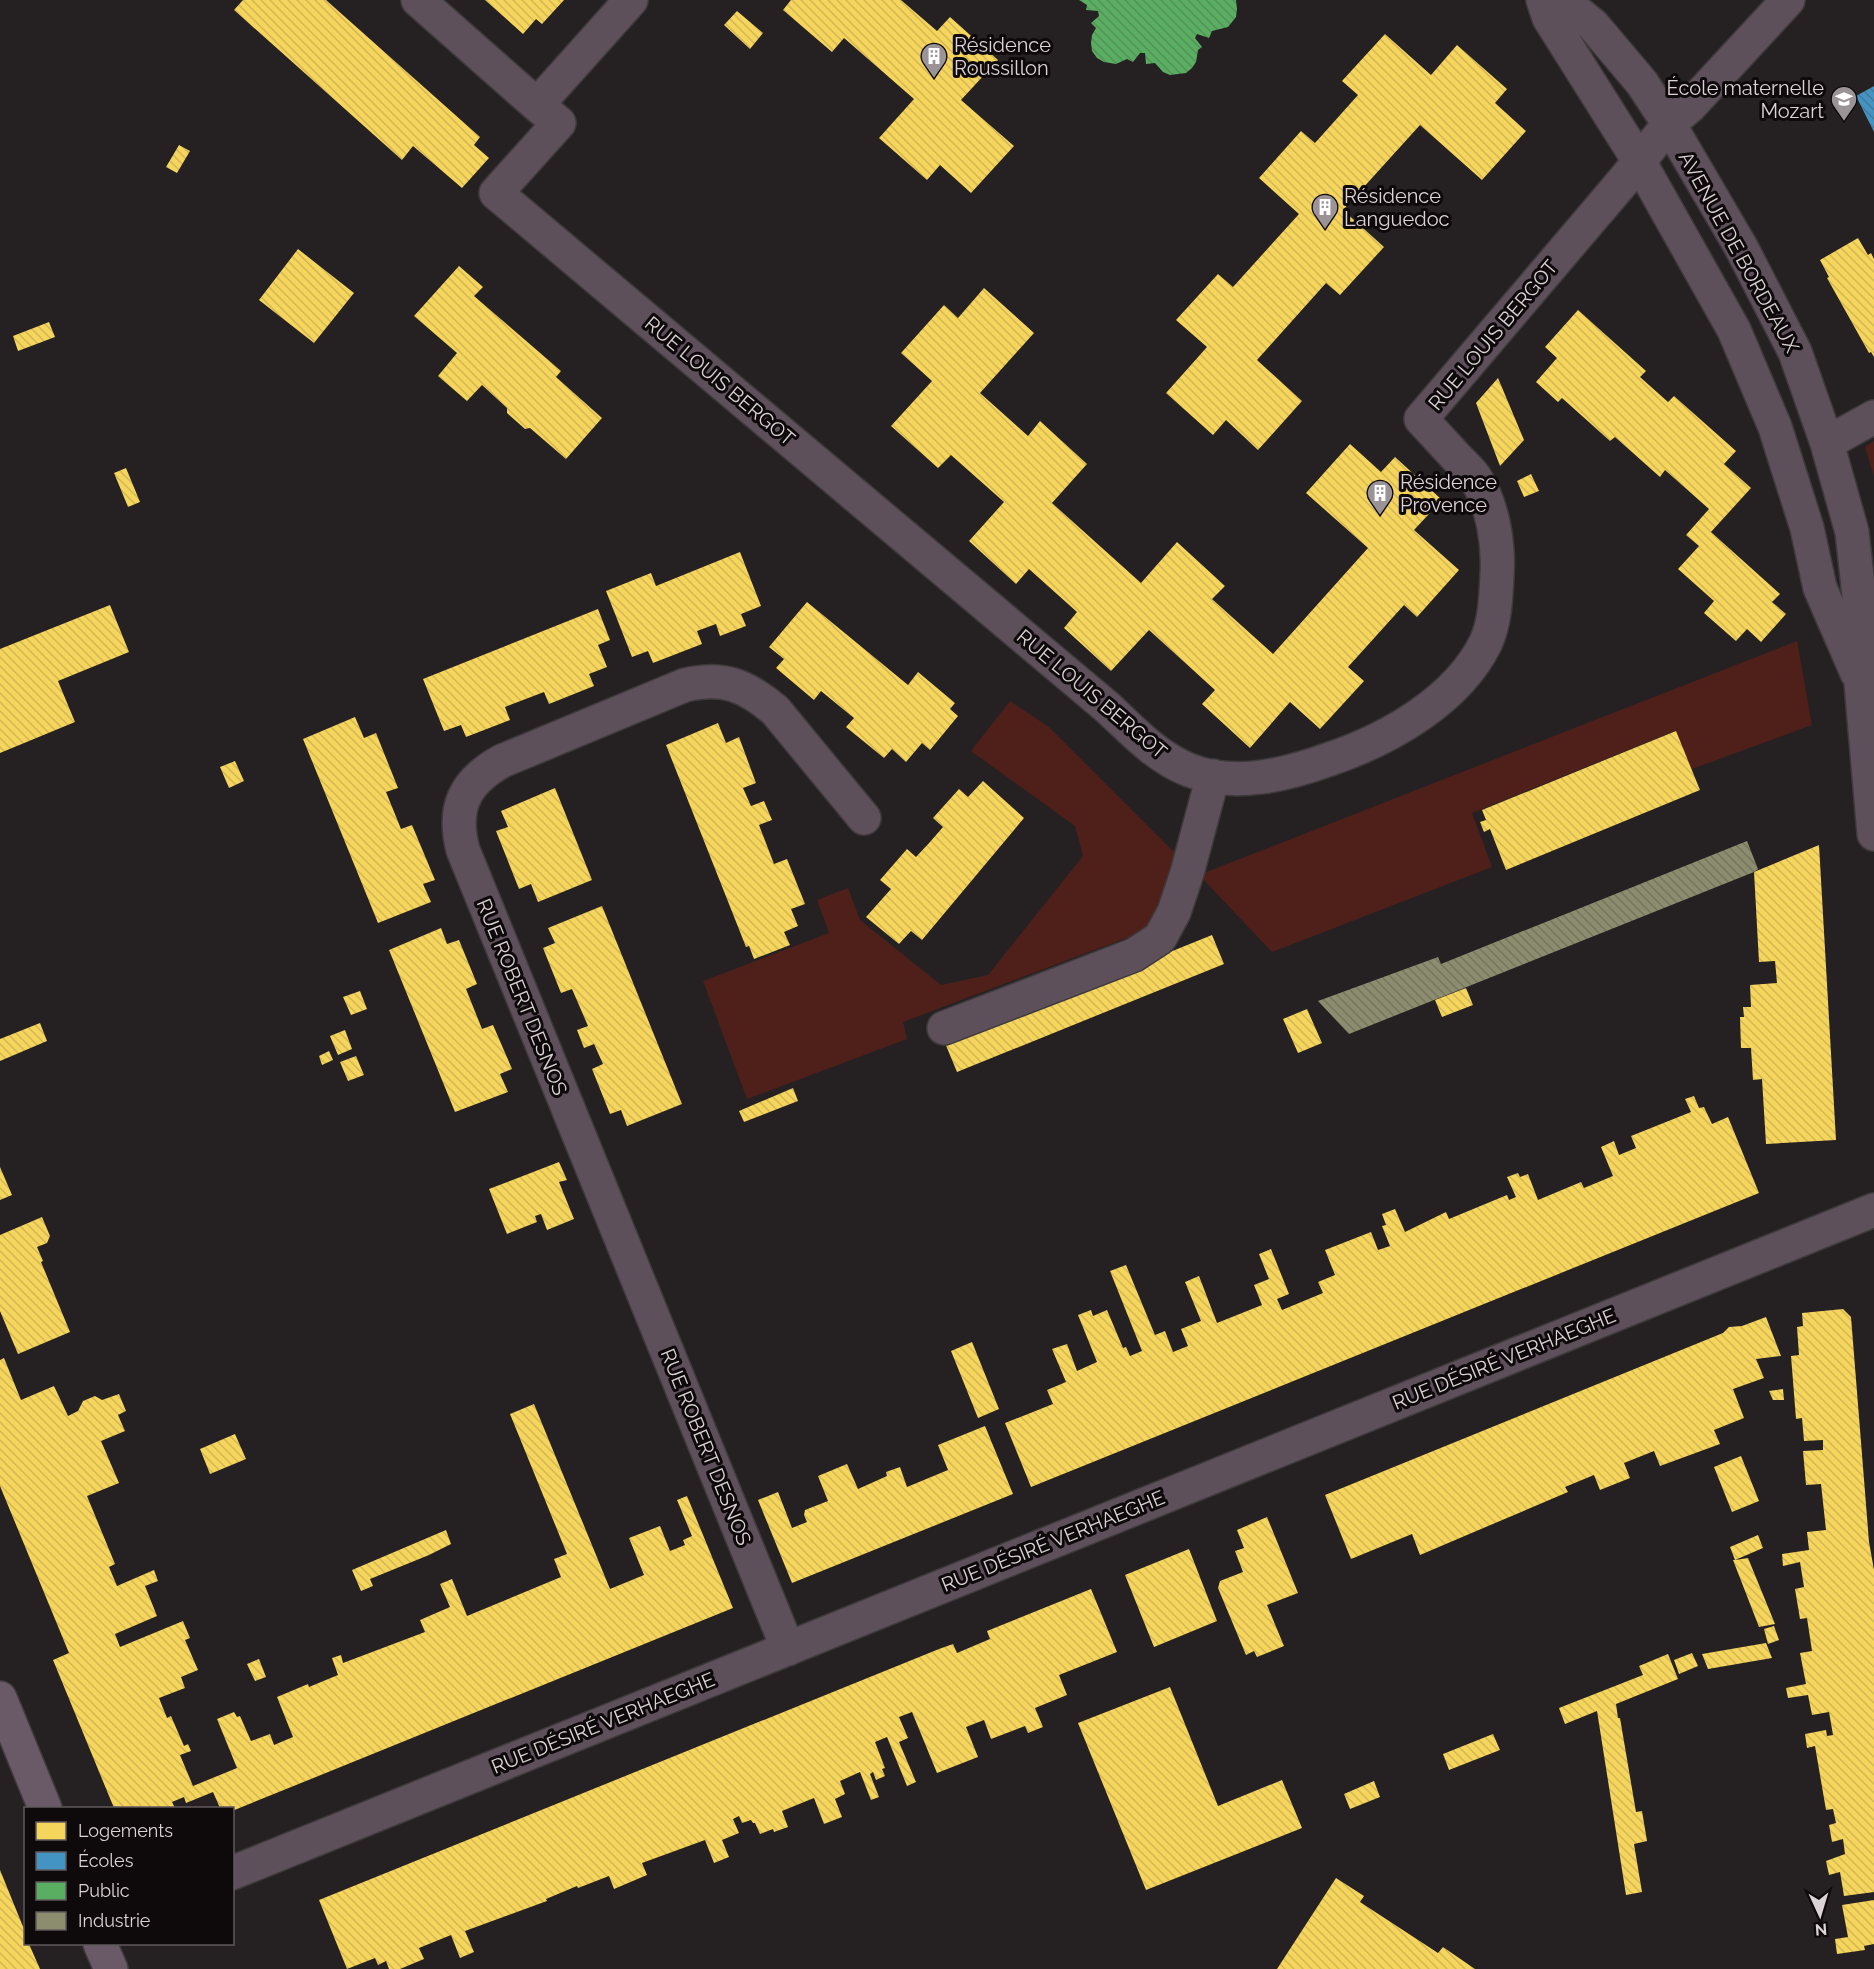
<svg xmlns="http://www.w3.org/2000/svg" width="1874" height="1969" viewBox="0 0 1874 1969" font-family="Raleway,sans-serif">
	<defs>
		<pattern id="homes-back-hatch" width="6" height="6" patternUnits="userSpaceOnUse" patternTransform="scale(1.5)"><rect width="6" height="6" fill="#f6d55c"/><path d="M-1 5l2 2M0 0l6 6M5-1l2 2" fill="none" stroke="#d2b756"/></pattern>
		<pattern id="schools-back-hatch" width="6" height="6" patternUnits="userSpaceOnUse" patternTransform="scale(1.5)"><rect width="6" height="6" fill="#4393c3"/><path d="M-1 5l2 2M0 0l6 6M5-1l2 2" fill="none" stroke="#437a9c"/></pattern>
		<pattern id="public-back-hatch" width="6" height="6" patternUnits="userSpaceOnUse" patternTransform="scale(1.5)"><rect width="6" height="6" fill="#5aae61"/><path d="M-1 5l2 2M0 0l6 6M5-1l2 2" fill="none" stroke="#549259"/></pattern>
		<pattern id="industry-back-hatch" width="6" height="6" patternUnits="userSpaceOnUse" patternTransform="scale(1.5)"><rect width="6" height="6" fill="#8c8c6e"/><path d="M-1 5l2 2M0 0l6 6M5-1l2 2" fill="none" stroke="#767560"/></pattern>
	</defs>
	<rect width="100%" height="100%" fill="#252022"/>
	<path fill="#4f201a" d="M1874 441V476L1865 447Z
		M1797 641 1812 725 1692 769 1675 731 1472 813 1492 867 1272 952 1199 875Z
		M1010 701 1049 727 1175 853 1173 871 1145 931 903 1022 907 1039 747 1099 703 981 829 933 817 900 848 888 860 920 941 985 988 975 1083 856 1075 826 971 751Z"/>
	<path fill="url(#homes-back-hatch)" d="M243 0H326L480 137 474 145 489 158 462 188 413 146 402 160 234 10Z
		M485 0H564L542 24 536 19 523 34Z
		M791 0H901L937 31 950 17 998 60 961 100 1014 146 971 193 940 165 927 180 879 138 914 99 844 38 832 52 783 10Z
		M737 11 763 33 750 49 724 25Z
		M1385 34 1431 75 1457 45 1507 89 1495 103 1526 131 1482 180 1420 125 1343 210 1384 247 1340 295 1326 283 1257 360 1302 401 1258 450 1226 420 1213 435 1166 393 1207 347 1176 320 1218 274 1233 287 1299 214 1259 178 1301 131 1315 143 1358 95 1342 81Z
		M179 145 190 151 177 173 166 167Z
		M1858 238 1868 255 1871 253 1874 259V357L1871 352 1869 353 1827 278 1829 277 1820 260Z
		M298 249 354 293 314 343 259 300Z
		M459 266 483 287 474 296 561 371 556 377 602 418 566 459 530 428 525 429 507 413V408L482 385 467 401 438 376 457 353 414 316Z
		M984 288 1034 333 980 393 1028 436 1040 421 1087 464 1052 503 1141 583 1177 542 1225 586 1212 599 1273 654 1368 548 1306 493 1350 444 1381 472 1395 457 1442 500 1414 530 1459 570 1417 617 1404 605 1348 667 1364 681 1320 729 1290 702 1250 748 1202 704 1215 690 1149 630 1111 671 1064 628 1077 612 1029 569 1016 584 969 541 1004 502 951 455 938 468 891 426 932 381 901 353 944 305 958 318Z
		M1578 310 1646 371 1640 377 1668 402 1674 396 1736 451 1724 464 1751 488 1711 532 1780 594 1772 602 1786 614 1761 642 1747 629 1736 641 1704 613 1714 601 1678 569 1699 546 1686 535 1709 509 1665 470 1660 477 1615 437 1610 441 1562 398 1558 402 1536 382 1557 358 1545 347Z
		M49 322 55 337 18 351 13 336Z
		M1498 378 1524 440 1500 466 1476 403Z
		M126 468 140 502 128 507 114 473Z
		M1531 474 1539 491 1524 497 1517 481Z
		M740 552 761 606 741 614 746 626 720 636 716 624 697 631 702 644 653 663 648 651 632 657 606 591 651 573 656 586Z
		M807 602 908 685 918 672 955 703 950 709 958 716 930 750 922 743 906 762 892 749 884 758 846 727 854 718 838 705 821 691 814 700 776 668 784 659 769 647Z
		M110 605 129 652 58 681 75 722 0 753V649Z
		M598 609 610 640 598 645 607 667 589 674 594 686 549 704 544 692 505 707 510 720 466 737 461 725 444 731 423 679Z
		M355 717 364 738 376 733 398 788 386 792 401 829 412 825 435 880 423 884 431 902 378 923 303 739Z
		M718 723 726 743 739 737 756 783 743 788 751 806 764 801 772 820 759 825 774 864 787 859 805 904 791 909 798 926 784 932 790 945 754 959 749 946 746 947 666 745Z
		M1676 731 1700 790 1506 870 1490 829 1484 832 1480 822 1486 820 1482 810Z
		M235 761 244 781 229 788 220 767Z
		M983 781 1024 818 922 940 911 931 899 944 866 917 891 889 880 880 907 849 916 857 930 842 943 827 933 818 959 789 968 797Z
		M555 788 592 880 538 902 531 884 519 889 496 831 508 827 501 811Z
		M1819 845 1836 1140 1766 1144 1762 1079 1753 1080 1751 1048H1741L1740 1017H1744L1743 1007H1751L1750 985 1777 983 1775 961 1759 962 1754 872Z
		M602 906 682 1104 627 1126 621 1110 610 1114 592 1069 603 1064 594 1044 584 1048 577 1030 588 1026 572 989 561 993 543 948 555 943 548 928Z
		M441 928 447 944 459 940 477 984 466 989 482 1029 493 1025 512 1069 500 1074 508 1092 455 1112 389 950Z
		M1212 935 1224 964 957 1072 945 1043Z
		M1466 988 1473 1005 1442 1017 1435 1000Z
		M360 991 367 1009 351 1015 343 997Z
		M1307 1009 1322 1043 1298 1053 1283 1019Z
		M40 1023 47 1041 0 1061V1039Z
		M345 1030 352 1049 338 1055 330 1036Z
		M329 1051 333 1060 322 1065 319 1056Z
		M356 1056 364 1075 348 1081 340 1062Z
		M793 1088 798 1101 744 1122 739 1111Z
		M1694 1096 1699 1108 1704 1107 1712 1124 1728 1117 1759 1193 1031 1487 1005 1423 1053 1404 1047 1390 1066 1382 1052 1349 1067 1344 1077 1371 1097 1362 1078 1315 1091 1310 1093 1316 1107 1310 1123 1348 1126 1347 1130 1356 1142 1351 1110 1271 1126 1265 1155 1335 1165 1331 1173 1352 1188 1346 1181 1329 1201 1321 1185 1282 1199 1276 1217 1323 1262 1305 1254 1285 1269 1279 1259 1254 1271 1249 1289 1294 1277 1299 1282 1310 1323 1293 1318 1282 1335 1275 1325 1250 1371 1232 1378 1250 1390 1246 1382 1226 1386 1225 1382 1214 1395 1209 1405 1232 1446 1212 1449 1219 1507 1195 1509 1200 1516 1197 1507 1177 1518 1173 1520 1177 1528 1174 1538 1200 1581 1182 1584 1188 1613 1176 1601 1147 1614 1141 1619 1155 1636 1148 1631 1136 1691 1112 1685 1099Z
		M559 1162 567 1180 559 1182 574 1219 547 1230 541 1214 535 1216 537 1222 507 1234 489 1189Z
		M0 1167 12 1195 0 1200Z
		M42 1217 50 1236 47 1243 37 1247 43 1261 41 1262 70 1332 18 1354 0 1311V1235Z
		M1843 1309 1851 1317 1869 1542 1874 1570V1892L1844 1896 1840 1872 1829 1875 1826 1861 1845 1854 1843 1839 1832 1842 1829 1825 1836 1823 1833 1809 1826 1810 1815 1746 1807 1748 1805 1734 1826 1730 1827 1736 1833 1735 1829 1712 1812 1715 1808 1695 1788 1698 1786 1688 1806 1684 1800 1653 1812 1651 1807 1618 1800 1619 1795 1589 1804 1587 1800 1562 1783 1566 1782 1554 1809 1550 1807 1532 1826 1530 1821 1484 1806 1485 1803 1451 1823 1450V1440L1804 1441 1802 1418 1796 1419 1791 1356 1799 1355 1797 1327 1803 1326 1802 1313Z
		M1766 1317 1781 1356 1756 1359 1764 1378 1733 1389 1744 1418 1714 1430 1720 1444 1660 1466 1654 1451 1624 1463 1630 1478 1600 1490 1594 1475 1565 1487 1568 1492 1420 1555 1412 1534 1351 1559 1325 1495 1723 1333 1729 1327 1742 1326Z
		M972 1342 999 1409 978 1418 951 1351Z
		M4 1358 21 1400 54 1386 68 1416 78 1411 83 1401 95 1396 102 1400 119 1394 126 1411 118 1415 125 1431 101 1441 119 1483 87 1496 115 1564 109 1567 117 1586 154 1570 158 1581 145 1586 157 1616 115 1634 120 1647 183 1621 190 1638 185 1640 198 1670 181 1677 185 1688 159 1698 167 1718 171 1716 184 1746 188 1744 191 1751 180 1755 193 1786 237 1768 217 1719 234 1712 237 1717 240 1716 251 1741 270 1734 274 1745 293 1737 277 1697 308 1684 309 1687 338 1675 332 1658 341 1655 343 1663 425 1632 420 1620 450 1607 440 1584 452 1579 467 1616 561 1577 554 1559 567 1554 510 1414 534 1404 610 1589 644 1575 629 1538 660 1526 670 1551 685 1545 683 1540 692 1536 677 1500 687 1496 733 1608 232 1811V1808H220L213 1792 186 1803 184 1797 172 1802 175 1808H114L53 1660 69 1653 0 1486V1360Z
		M1783 1389 1784 1400H1773L1769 1391Z
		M985 1426 1013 1494 792 1583 758 1500 778 1492 792 1528 807 1522 804 1515 805 1510 828 1501 818 1476 847 1464 858 1489 887 1476 886 1472 900 1467 907 1487 948 1470 938 1445Z
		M235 1434 246 1459 210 1474 200 1449Z
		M1741 1456 1759 1501 1732 1512 1714 1467Z
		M1267 1517 1298 1593 1267 1605 1284 1646 1257 1657 1254 1651 1246 1655 1218 1588 1220 1581 1243 1572 1235 1551 1244 1548 1237 1530Z
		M446 1530 451 1544 429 1555 370 1579 373 1586 361 1591 352 1570Z
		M1758 1535 1763 1548 1735 1560 1748 1558 1775 1624 1759 1627 1733 1560H1735L1730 1547Z
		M1189 1549 1217 1621 1154 1647 1125 1575Z
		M1091 1589 1117 1652 1059 1675 1067 1695 1035 1708 1043 1727 1028 1733 1025 1726 991 1739 984 1720 966 1727 978 1757 937 1773 912 1712 899 1717 908 1738 899 1742 916 1782 907 1786 887 1737 875 1742 885 1768 882 1769 885 1776 876 1780 873 1772 870 1774 879 1797 871 1800 860 1772 840 1781 845 1794 835 1799 842 1817 824 1824 814 1798 782 1811 788 1827 774 1832 773 1829 760 1834 755 1823H753L751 1820 742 1823 739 1816 733 1819 739 1833 722 1840 729 1857 714 1863 705 1840 642 1863 647 1875 614 1889 609 1876 578 1888 577 1886 546 1899 547 1901 465 1931 474 1952 460 1958 451 1935 419 1948 424 1959 400 1969H389L386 1961 378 1965 375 1958 347 1969 319 1900 939 1649 953 1644 957 1653 990 1639 987 1631Z
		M1774 1626 1779 1640 1768 1644 1764 1629Z
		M1766 1643 1772 1658 1708 1669 1702 1654Z
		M1692 1653 1698 1666 1679 1674 1674 1660Z
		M1668 1654 1678 1679 1616 1704 1618 1718H1620L1636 1812 1642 1811 1647 1841 1634 1844 1642 1892 1626 1895 1597 1711 1565 1724 1559 1708 1643 1675 1639 1666Z
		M259 1659 266 1677 255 1681 247 1664Z
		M1170 1687 1218 1806 1282 1780 1302 1828 1146 1890 1078 1723Z
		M1493 1734 1500 1750 1449 1770 1443 1754Z
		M1374 1781 1380 1797 1350 1809 1344 1794Z
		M0 1870 26 1934V1944H29L40 1969H0Z
		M1336 1878 1364 1896 1360 1902 1438 1953 1443 1947 1475 1969H1277Z
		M1874 1900V1944L1864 1946 1865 1950 1837 1954 1835 1939 1848 1937 1842 1905Z"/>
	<path fill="url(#schools-back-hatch)" d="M1874 86V132L1856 96Z"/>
	<path fill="url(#public-back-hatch)" d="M1079 0H1236L1237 9 1236 17 1228 27 1212 31 1209 38 1197 34 1195 38 1202 47 1198 50 1196 62 1192 68 1186 73 1170 75 1163 72 1155 63 1146 64 1145 53H1140L1133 62 1127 59 1116 64 1104 62 1097 58 1092 51 1091 43 1092 35 1096 28 1091 23 1099 16 1098 11 1086 10 1087 5Z"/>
	<path fill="url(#industry-back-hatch)" d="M1747 841 1758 869 1754 872 1349 1034 1318 1001 1438 957 1441 964Z"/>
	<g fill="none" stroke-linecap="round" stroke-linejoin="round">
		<g stroke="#3e3a3b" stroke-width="36">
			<path id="minor" d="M418 0 537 105
				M631 0 537 105 559 123 496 193 1107 707C1132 730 1156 757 1189 770 1234 788 1286 775 1330 759 1389 739 1458 700 1486 642 1495 622 1496 597 1497 575 1499 544 1493 506 1476 479 1472 472 1464 465 1458 459 1446 446 1433 432 1421 419L1625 179 1669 124 1690 106 1788 0
				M1543 0 1549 18 1639 161 1734 330 1775 427 1807 528 1820 588 1857 673
				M1562 0 1593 25 1642 83 1669 124 1741 247 1795 352 1827 443 1852 532 1862 622 1861 683 1874 834
				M1827 443 1874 417
				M944 1028 1134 955 1160 938 1174 912 1187 873 1213 776
				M788 1649 463 850C452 808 464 782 502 761L685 685C723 676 745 685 775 710L864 818
				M232 1873 1874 1210"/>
		</g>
		<g stroke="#3e3a3b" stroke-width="36">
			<path id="major" d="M0 1698 45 1808
				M100 1944 111 1969"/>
		</g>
		<use href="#minor" stroke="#5e505b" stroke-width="33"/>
		<use href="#major" stroke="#6a5966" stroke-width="33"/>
	</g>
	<defs>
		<g id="building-pin" transform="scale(1.35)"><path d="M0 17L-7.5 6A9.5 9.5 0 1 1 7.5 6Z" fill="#9b9497" stroke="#0e090b"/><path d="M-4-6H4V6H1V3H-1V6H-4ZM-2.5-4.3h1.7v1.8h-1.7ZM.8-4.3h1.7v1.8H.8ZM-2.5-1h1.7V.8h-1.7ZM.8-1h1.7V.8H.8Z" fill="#fff"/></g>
		<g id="school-pin" transform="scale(1.35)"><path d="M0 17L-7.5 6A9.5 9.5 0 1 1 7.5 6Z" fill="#9b9497" stroke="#0e090b"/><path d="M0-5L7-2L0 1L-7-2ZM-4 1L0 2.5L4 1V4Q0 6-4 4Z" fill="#fff"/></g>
	</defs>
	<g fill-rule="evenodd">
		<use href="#building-pin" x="934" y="56"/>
		<use href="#school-pin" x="1844" y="99"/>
		<use href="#building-pin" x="1325" y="207"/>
		<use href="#building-pin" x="1380" y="493"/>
	</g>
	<g text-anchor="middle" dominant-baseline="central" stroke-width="6" stroke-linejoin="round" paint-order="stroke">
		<g font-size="20" fill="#dbd3d6" stroke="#0e090b" text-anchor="start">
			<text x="954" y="45">Résidence<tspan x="954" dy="23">Roussillon</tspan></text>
			<text x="1824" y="88" text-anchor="end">École maternelle<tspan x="1824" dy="23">Mozart</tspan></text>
			<text x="1344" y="196">Résidence<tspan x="1344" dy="23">Languedoc</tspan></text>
			<text x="1400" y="482">Résidence<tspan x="1400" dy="23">Provence</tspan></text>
		</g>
		<g font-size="20" fill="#dbd3d6" stroke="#0e090b">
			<text transform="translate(1739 252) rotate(61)">AVENUE DE BORDEAUX</text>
			<text transform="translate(1493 335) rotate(-50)">RUE LOUIS BERGOT</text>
			<text transform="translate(720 381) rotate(40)">RUE LOUIS BERGOT</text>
			<text transform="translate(1092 694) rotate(40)">RUE LOUIS BERGOT</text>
			<text transform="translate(522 997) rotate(68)">RUE ROBERT DESNOS</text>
			<text transform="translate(1504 1359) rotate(-22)">RUE DÉSIRÉ VERHAEGHE</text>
			<text transform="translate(706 1447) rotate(68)">RUE ROBERT DESNOS</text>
			<text transform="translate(1053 1541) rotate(-22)">RUE DÉSIRÉ VERHAEGHE</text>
			<text transform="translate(603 1723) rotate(-22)">RUE DÉSIRÉ VERHAEGHE</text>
		</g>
	</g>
	<rect x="24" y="1807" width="210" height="138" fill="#0e090b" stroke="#605a5c" stroke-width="1.5"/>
	<rect x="36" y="1822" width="30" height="18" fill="#f6d55c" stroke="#605a5c" stroke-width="1.5"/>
	<text x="78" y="1837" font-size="18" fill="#dbd3d6">Logements</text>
	<rect x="36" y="1852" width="30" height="18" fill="#4393c3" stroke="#605a5c" stroke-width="1.5"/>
	<text x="78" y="1867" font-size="18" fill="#dbd3d6">Écoles</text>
	<rect x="36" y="1882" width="30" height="18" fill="#5aae61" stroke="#605a5c" stroke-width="1.5"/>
	<text x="78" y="1897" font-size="18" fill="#dbd3d6">Public</text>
	<rect x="36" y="1912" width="30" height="18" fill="#8c8c6e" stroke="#605a5c" stroke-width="1.5"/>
	<text x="78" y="1927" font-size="18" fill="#dbd3d6">Industrie</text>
	<g transform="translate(1820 1915) rotate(176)" stroke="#0e090b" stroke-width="4.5" paint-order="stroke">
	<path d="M0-4.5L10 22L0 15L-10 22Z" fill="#dbd3d6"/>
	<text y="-9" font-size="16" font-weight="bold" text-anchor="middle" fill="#dbd3d6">N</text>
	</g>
</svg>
